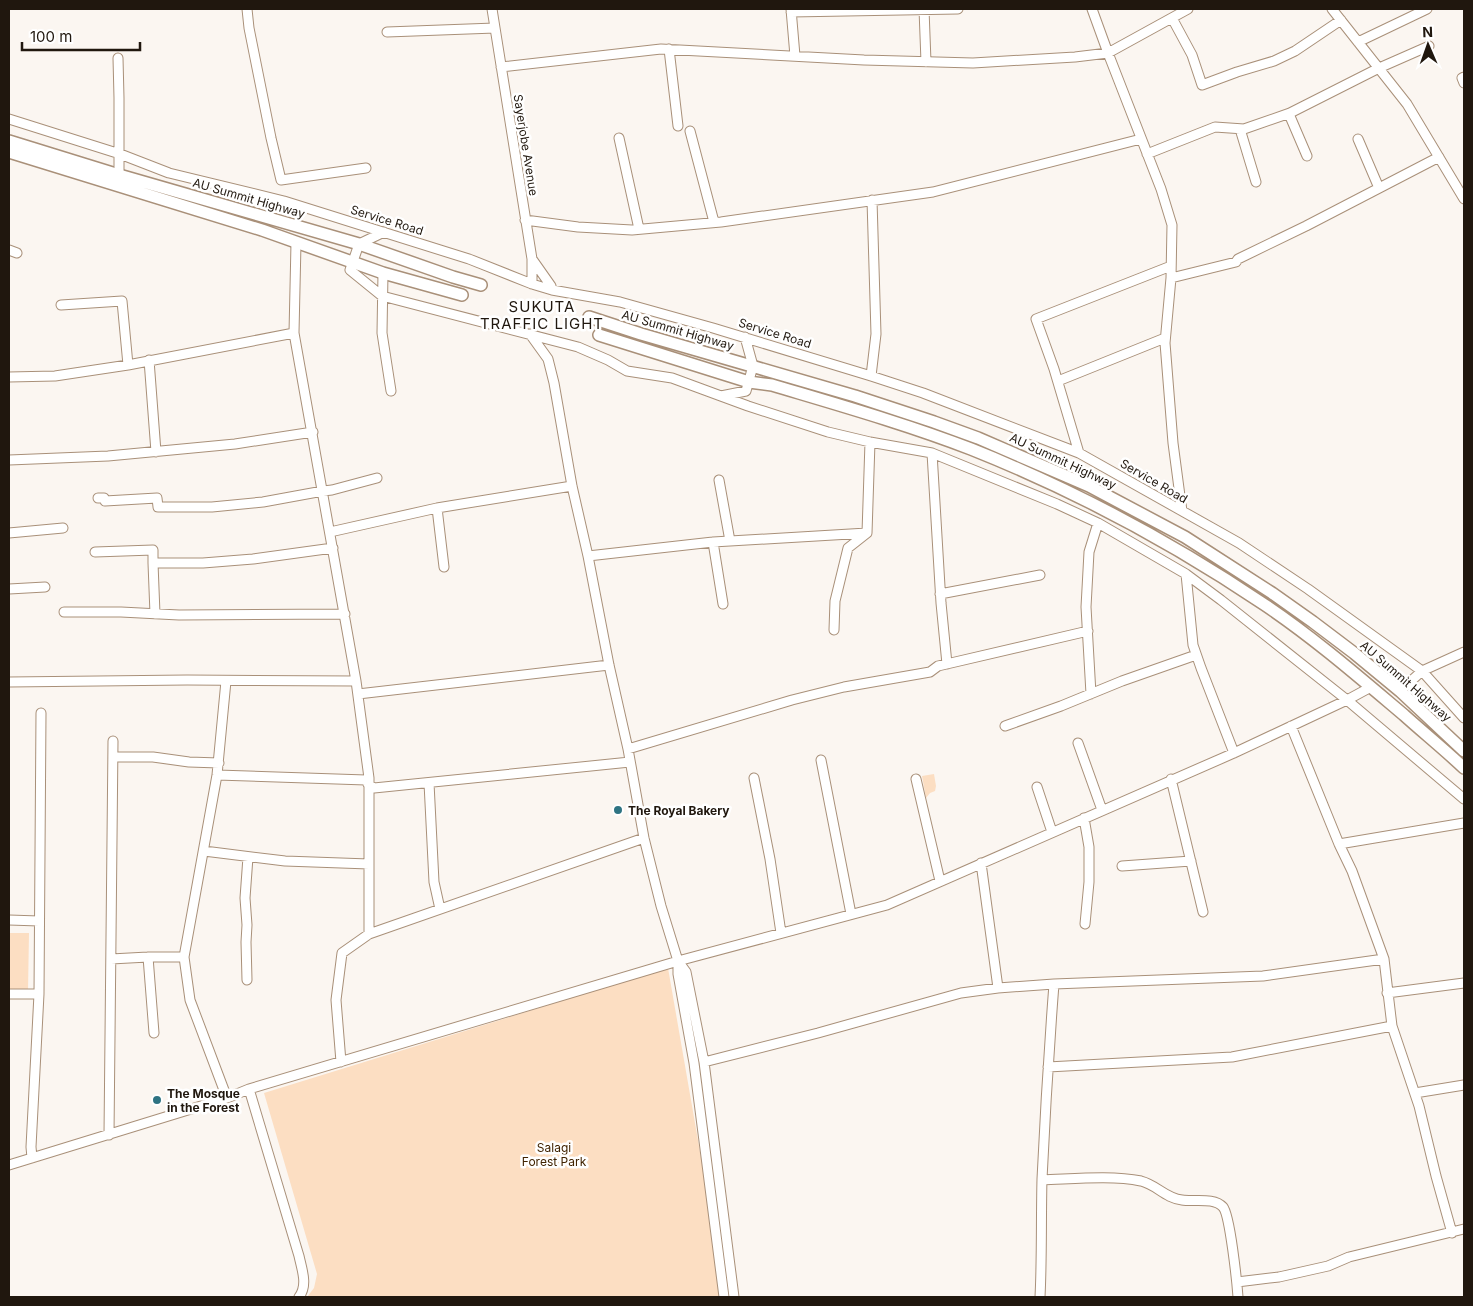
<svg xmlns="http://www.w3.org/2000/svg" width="1473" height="1306" viewBox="0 0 1473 1306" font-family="Inter,sans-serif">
	<rect width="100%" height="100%" fill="#fbf6f1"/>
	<path fill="#fcdec2" d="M934 774 936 786 935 791 930 793 926 798 922 776Z
		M9 933H29L28 991H9Z
		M668 968 711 1215 721 1297H307L314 1288 317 1274 264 1093Z"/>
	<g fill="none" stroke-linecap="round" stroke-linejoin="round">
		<g stroke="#a99079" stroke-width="11">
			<path id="minor" d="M247 9 249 28 271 138 281 180 366 168
				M492 9 532 259V284
				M791 9 795 56
				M924 9 926 62
				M1092 9 1108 53 1161 189 1172 225 1171 278 1165 343 1173 443 1182 511
				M1332 9 1407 104 1464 199
				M791 12 958 9
				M1172 18 1192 55 1202 85 1237 72 1274 61 1295 51 1341 20
				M387 32 495 28
				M1358 42 1427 9
				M669 49 678 126
				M118 58 119 98V175
				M501 67 661 49 864 60 973 63 1075 57 1108 53 1188 9
				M1464 77 1462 78 1464 83
				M1289 114 1307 156
				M9 119 120 154 169 173 284 201 469 259 532 284 552 290 620 302 713 328 871 376 923 393 1079 453 1239 543 1308 589 1422 671 1464 718
				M1240 129 1256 182
				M690 131 714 222
				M619 138 639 229
				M1358 139 1379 188
				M1147 154 1215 127 1244 129 1290 113 1379 68 1429 46
				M525 220 578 227 632 230 721 222 933 192 1141 139
				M384 232 359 244 350 270 382 296 578 347 608 360 627 371 672 378 748 406 828 432 870 442 932 453 1057 504 1098 523 1186 574 1221 600 1347 700 1464 799
				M296 243 294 333 356 681 369 778V934
				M9 250 17 253
				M532 259 551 286 552 290
				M383 273 382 333 391 391
				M1171 278 1236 262 1238 259 1306 226 1439 157
				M61 305 122 301 128 365
				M530 334 548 359 554 383 572 486 588 556 609 665 628 749 644 838 661 906 678 961V974L694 1063 724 1297
				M149 360 156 452
				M871 376 876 334 872 200
				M9 377 55 376 128 365 294 333
				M1058 381 1165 338
				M721 396 746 391 753 366 745 337
				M932 453 941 603 947 664
				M1079 453 1054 369 1036 319 1171 266
				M9 460 108 456 235 444 313 432
				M719 480 730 541
				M98 498H104L105 501 157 498 158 507H212L263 502 323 491 332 490 377 478
				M437 508 444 567
				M330 532 437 508 572 486
				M9 533 63 528
				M713 542 723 604
				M95 552 153 550V563H203L253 559 333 548
				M588 556 713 542 867 533
				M153 563 155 614
				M1186 574 1193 645 1201 668 1234 753
				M9 589 45 587
				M940 594 1040 575
				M64 612H121L179 615 345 614
				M834 630 835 601 848 548 867 533 870 442
				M226 681 217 775 184 957 190 1000 227 1098
				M9 682 187 680 356 681
				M1400 691 1422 671 1464 652
				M358 694 609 665
				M1091 694 1086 607 1089 552 1098 523
				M1005 726 1061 706 1122 681 1196 655
				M1291 726 1339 844 1352 871 1384 959 1392 1026 1419 1106 1436 1176 1452 1233
				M1078 743 1102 810
				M628 749 792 700 844 687 930 672 938 666 1088 631
				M113 757H153L189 762 219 763
				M821 760 851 914
				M217 775 366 780 368 784 374 788 630 762
				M754 778 770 859 781 933
				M916 779 940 881
				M1171 779 1203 912
				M429 783 434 882 440 909
				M1037 787 1052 832
				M1084 818 1089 847V882L1085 924
				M1339 844 1464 823
				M204 851 285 861 369 864
				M981 863 998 988
				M1122 866 1191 861
				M9 920 39 921
				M148 957 154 1033
				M111 959 148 957H184
				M678 961 686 972 704 1062 734 1297
				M247 980 246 942 247 925 245 898 248 857
				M1387 993 1464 983
				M9 994H39
				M341 1062 336 1000 342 953 369 934 644 838
				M704 1062 818 1033 961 993 998 988 1054 984 1263 976 1384 959
				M1048 1067 1232 1057 1392 1026
				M249 1089 299 1256C302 1270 308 1285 299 1297
				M1415 1093 1464 1085
				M109 1135 113 741
				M32 1158 31 1147 39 994 41 713
				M9 1165 227 1098 249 1089 678 961 887 905 1234 753 1347 700 1371 687
				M1042 1180C1073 1179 1112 1175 1141 1181 1157 1185 1165 1198 1182 1200 1194 1202 1214 1197 1223 1207 1230 1215 1237 1283 1238 1297
				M1237 1282 1279 1277 1328 1266 1349 1257 1464 1229
				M1040 1297C1042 1258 1041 1218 1042 1179 1045 1114 1049 1049 1054 984"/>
		</g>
		<g stroke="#a99079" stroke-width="14">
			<path id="major" d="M9 141 119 175 359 244 453 277 481 285
				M9 152 262 230 383 273 462 295
				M589 317 641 334 855 396 934 422 978 438 1089 486 1185 537 1272 593 1313 622 1354 653 1400 691 1464 751
				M599 335 749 382 772 385C839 405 906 424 971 449 1074 490 1173 543 1265 605 1314 638 1359 677 1404 715 1424 733 1445 750 1464 768"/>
		</g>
		<use href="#minor" stroke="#fff" stroke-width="9"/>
		<use href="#major" stroke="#fff" stroke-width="11"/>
	</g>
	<g fill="#2e7382" stroke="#fff" stroke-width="2">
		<circle cx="618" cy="810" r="5"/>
		<circle cx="157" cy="1100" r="5"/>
	</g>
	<g text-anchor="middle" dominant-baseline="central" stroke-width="5" stroke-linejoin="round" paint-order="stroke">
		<g font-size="12" fill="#20170e" stroke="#fff">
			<text transform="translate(526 145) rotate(81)">Sayerjobe Avenue</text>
			<text transform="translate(249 198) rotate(16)">AU Summit Highway</text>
			<text transform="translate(387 220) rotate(17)">Service Road</text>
			<text transform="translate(678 330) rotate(16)">AU Summit Highway</text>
			<text transform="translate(775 333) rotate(17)">Service Road</text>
			<text transform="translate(1063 461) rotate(25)">AU Summit Highway</text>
			<text transform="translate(1154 481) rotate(30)">Service Road</text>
			<text transform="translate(1406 681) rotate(41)">AU Summit Highway</text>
		</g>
		<g font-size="12" font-weight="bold" fill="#20170e" stroke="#fff" text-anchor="start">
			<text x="628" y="810">The Royal Bakery</text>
			<text x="167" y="1093">The Mosque<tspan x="167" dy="14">in the Forest</tspan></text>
		</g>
		<g font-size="12" fill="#402301" stroke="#fff">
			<text x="554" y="1147">Salagi<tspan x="554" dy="14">Forest Park</tspan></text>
		</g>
		<g font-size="15" letter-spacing="1" fill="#20170e" stroke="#fff">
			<text x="542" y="306">SUKUTA<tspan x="542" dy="17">TRAFFIC LIGHT</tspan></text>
		</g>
	</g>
	<rect width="1473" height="1306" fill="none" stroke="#20170e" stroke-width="20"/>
	<g transform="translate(1428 45) rotate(358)" stroke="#ffffff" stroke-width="4" paint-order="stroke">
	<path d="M0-4L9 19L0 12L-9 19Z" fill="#20170e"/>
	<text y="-8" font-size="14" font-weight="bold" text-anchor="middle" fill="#20170e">N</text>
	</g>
	<path d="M22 42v8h118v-8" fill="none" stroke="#20170e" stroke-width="2.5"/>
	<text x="30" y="42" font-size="15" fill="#20170e" stroke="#ffffff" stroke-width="4" paint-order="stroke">100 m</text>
</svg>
